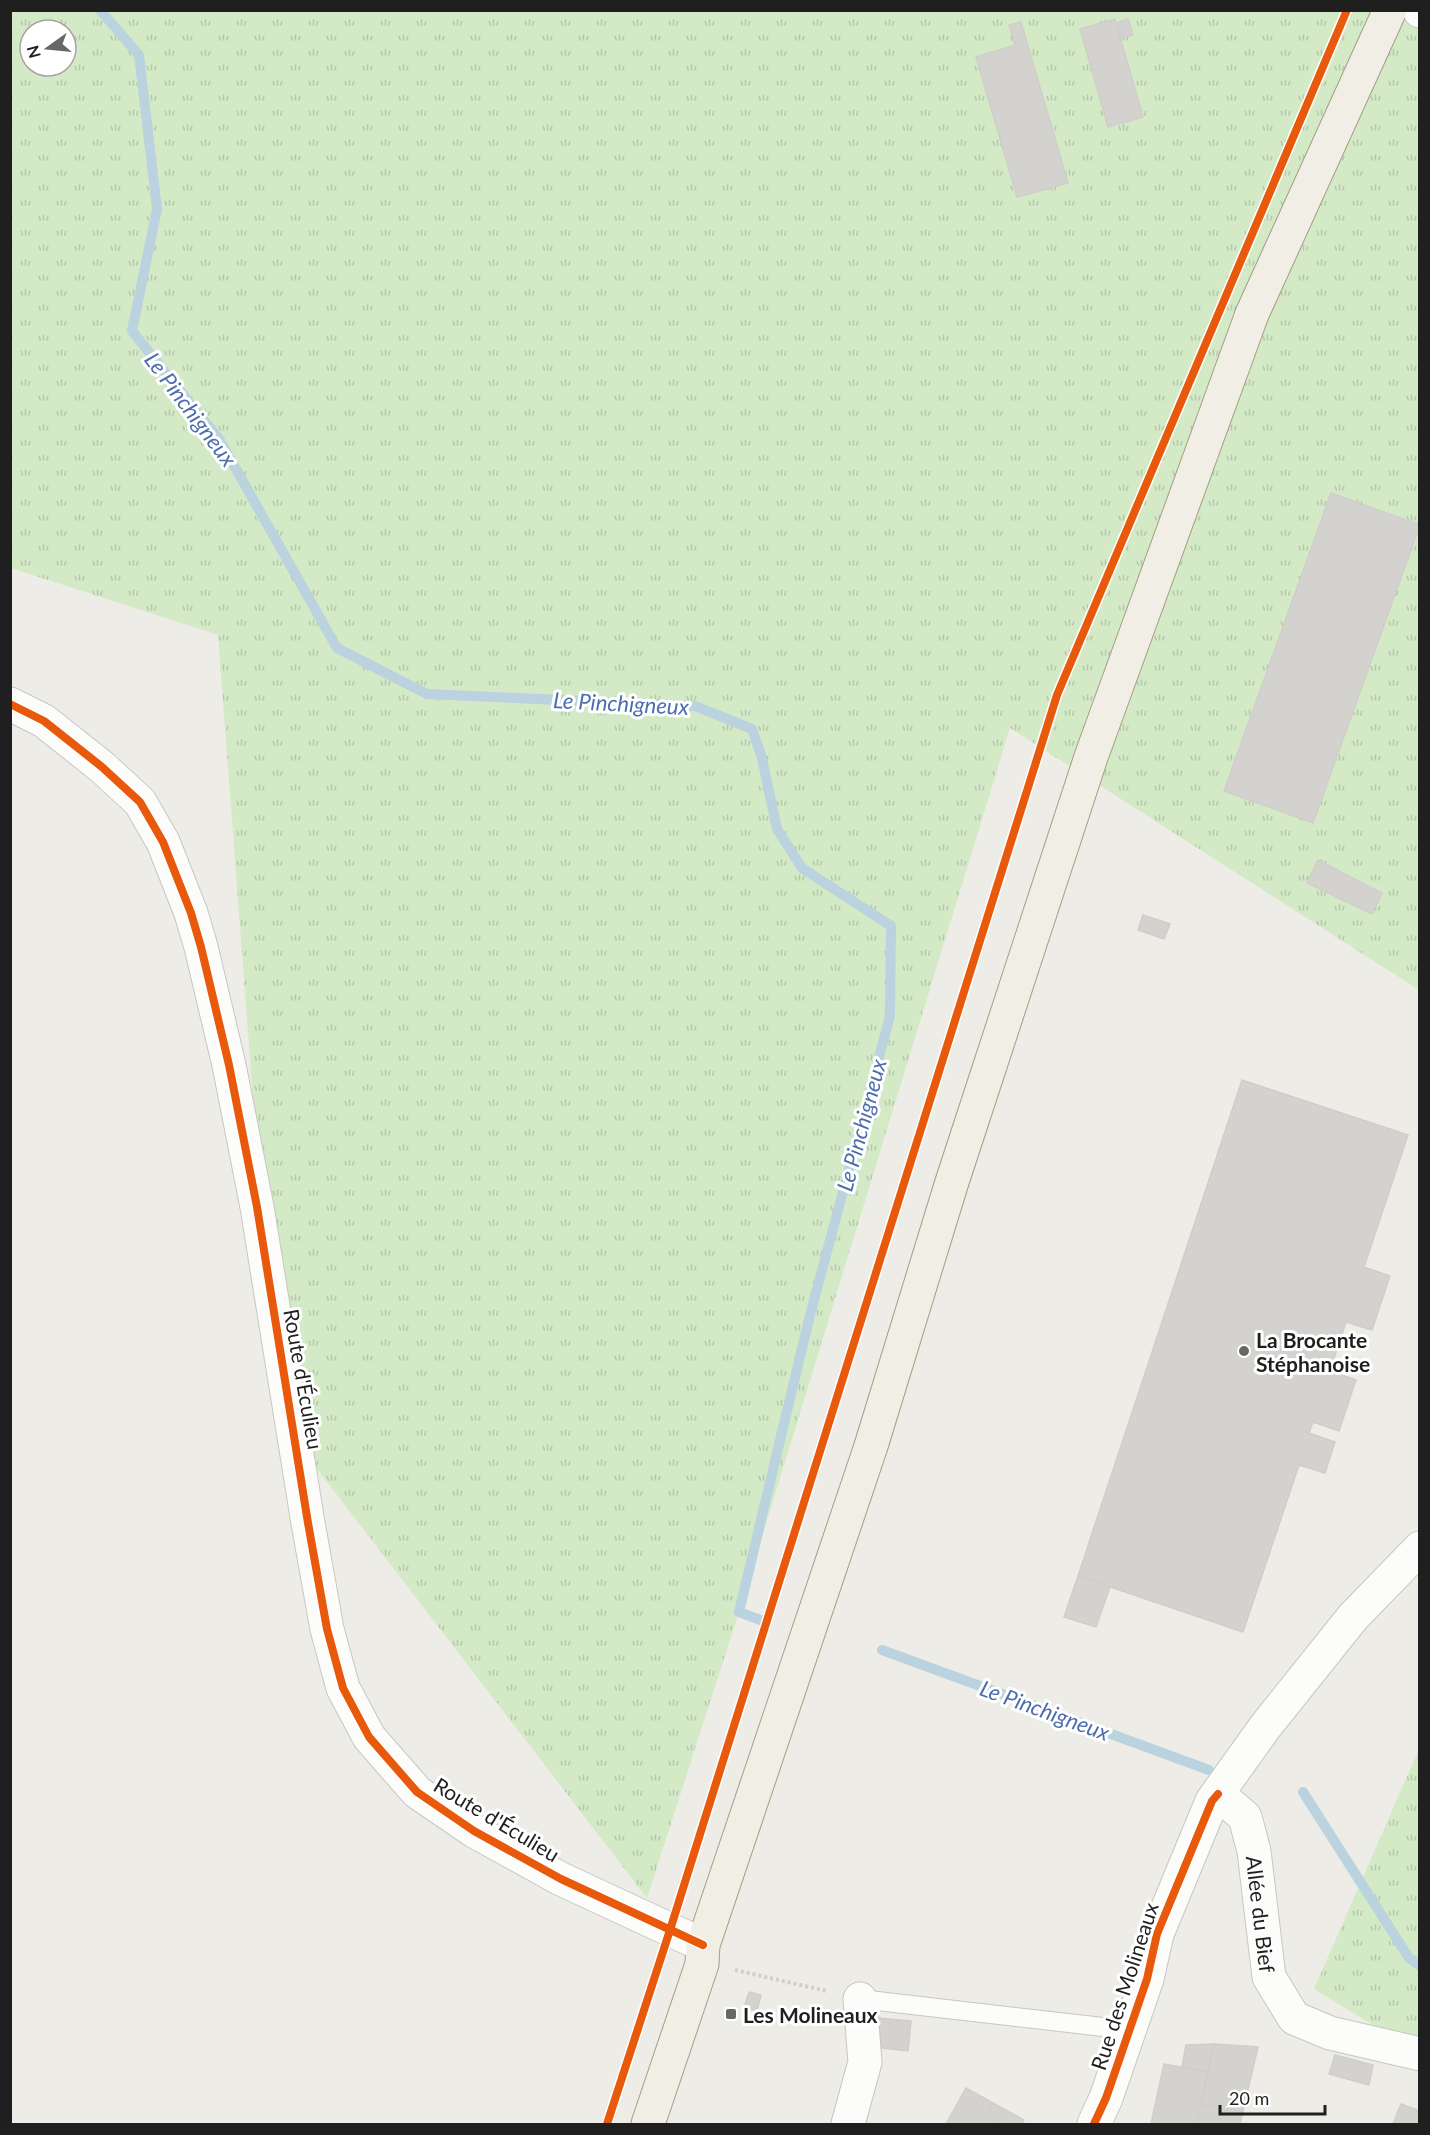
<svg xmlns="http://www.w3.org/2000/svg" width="1430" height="2135" viewBox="0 0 1430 2135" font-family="Lato,sans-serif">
	<defs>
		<pattern id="grass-tufts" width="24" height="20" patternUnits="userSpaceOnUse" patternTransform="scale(1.5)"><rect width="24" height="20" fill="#d4eac7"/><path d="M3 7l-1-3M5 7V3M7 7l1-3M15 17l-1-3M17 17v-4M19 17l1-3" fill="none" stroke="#b6c8aa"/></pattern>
	</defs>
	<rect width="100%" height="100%" fill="#edece7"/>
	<path fill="url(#grass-tufts)" fill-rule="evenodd" d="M11 11H1419V990L1010 728 739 1612 647 1898 277 1417 218 635 11 568ZM30 30H66V66H30Z
		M1419 1749V2053L1314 1989Z"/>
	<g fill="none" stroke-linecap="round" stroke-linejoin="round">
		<path stroke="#bbd2df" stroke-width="10" d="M100 10 139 55 157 209 132 331 219 439 337 648 427 694 695 706 752 729 762 758 777 829 802 868 891 926 890 1016 810 1315 739 1612 763 1621
			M882 1650 1209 1770
			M1303 1792 1409 1958 1420 1966"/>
	</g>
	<path fill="#d4d2ce" stroke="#d0cec9" stroke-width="1.5" d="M1115 19 1143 117 1108 127 1080 29Z
		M1128 19 1133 35 1121 38 1116 23Z
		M1021 22 1068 183 1017 197 976 57 1015 45 1009 25Z
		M1331 493 1420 525 1313 823 1224 791Z
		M1318 860 1382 893 1372 914 1307 883Z
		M1143 915 1170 924 1164 939 1138 930Z
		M1242 1080 1408 1135 1364 1267 1390 1276 1372 1330 1346 1322 1330 1371 1356 1380 1339 1431 1313 1422 1309 1433 1335 1442 1325 1473 1299 1465 1243 1632 1078 1576Z
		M1078 1576 1110 1587 1096 1627 1064 1617Z
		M749 1992 761 1995 757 2011 744 2008Z
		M877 2018 911 2021 908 2051 874 2047Z
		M1214 2044 1208 2072 1182 2067 1186 2045Z
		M1214 2044 1258 2047 1243 2111 1201 2104Z
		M1335 2055 1373 2065 1369 2085 1329 2074Z
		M1164 2064 1208 2072 1197 2124H1151Z
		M966 2088 993 2103 985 2117 998 2124H946Z
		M993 2103 1024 2120 1021 2124H998L985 2117Z
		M1201 2104 1243 2111 1240 2124H1197Z
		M1401 2104 1420 2111V2124H1393Z"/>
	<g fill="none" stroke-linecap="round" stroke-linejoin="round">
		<g stroke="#c6c6c3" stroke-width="20">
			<path id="lane" d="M860 1999 1129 2030"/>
		</g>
		<g stroke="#c6c6c3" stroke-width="35">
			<g id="street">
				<path d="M1419 10 1420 11"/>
				<path d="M10 704 44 721 102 767 140 802 163 842 191 913 201 947 229 1065 257 1207 308 1523 327 1629 343 1688 369 1737 417 1792 474 1831 561 1879 703 1945"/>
				<path id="s1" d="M1218 1794 1245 1817 1254 1851 1269 1977 1294 2018 1330 2033 1420 2054"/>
				<path d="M848 2124 865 2062 860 1999"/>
				<path d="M1094 2124 1106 2098 1147 1979 1157 1934 1212 1801 1265 1727 1353 1617 1420 1548"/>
			</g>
		</g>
		<g stroke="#a39e84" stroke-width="35">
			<path id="primary" d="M648 2124 702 1964 703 1945 871 1446 951 1185 1091 757 1252 314 1390 10"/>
		</g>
		<path stroke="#d6cbc7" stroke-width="4" stroke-dasharray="3 3" stroke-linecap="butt" d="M735 1970 827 1991"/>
		<use href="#lane" stroke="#fcfcfb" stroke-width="18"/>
		<use href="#street" stroke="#fcfcfb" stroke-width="33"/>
		<use href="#primary" stroke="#f0eee5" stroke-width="33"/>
		<g stroke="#fff" stroke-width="11">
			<path id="cycleway" d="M10 704 44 721 102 767 140 802 163 842 191 913 201 947 229 1065 257 1207 308 1523 327 1629 343 1688 369 1737 417 1792 474 1831 561 1879 703 1945
				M607 2124 670 1930 1057 695 1347 10
				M1094 2124 1106 2098 1147 1979 1157 1934 1212 1801 1218 1794"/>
		</g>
		<use href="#cycleway" stroke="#e8590c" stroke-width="8"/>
	</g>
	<g fill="#676765" stroke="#fff" stroke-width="2">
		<circle cx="1244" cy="1351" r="6"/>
		<rect x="725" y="2008" width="12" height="12" rx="3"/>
	</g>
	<g text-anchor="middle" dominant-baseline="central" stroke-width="6" stroke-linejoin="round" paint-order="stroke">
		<g font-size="21" font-weight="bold" fill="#1f1f1f" stroke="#fff" text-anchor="start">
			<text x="1256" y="1339">La Brocante<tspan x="1256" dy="24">Stéphanoise</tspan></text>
			<text x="743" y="2014">Les Molineaux</text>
		</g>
		<g font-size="21" fill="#1f1f1f" stroke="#fff">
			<text transform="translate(304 1379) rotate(80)">Route d'Éculieu</text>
			<text transform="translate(497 1819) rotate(31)">Route d'Éculieu</text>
			<text stroke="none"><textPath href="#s1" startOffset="134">Allée du Bief</textPath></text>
			<text transform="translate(1124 1986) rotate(-72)">Rue des Molineaux</text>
		</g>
		<g font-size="22" font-style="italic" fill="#4d6dad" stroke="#fff">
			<text transform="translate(191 409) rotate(53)">Le Pinchigneux</text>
			<text transform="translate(621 703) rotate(3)">Le Pinchigneux</text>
			<text transform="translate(861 1125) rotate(-75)">Le Pinchigneux</text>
			<text transform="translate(1045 1710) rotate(20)">Le Pinchigneux</text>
		</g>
	</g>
	<rect width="1430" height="2135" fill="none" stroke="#1f1f1f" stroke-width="24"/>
	<g transform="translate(48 48) rotate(255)"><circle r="28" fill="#ffffff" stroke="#a5a5a5" stroke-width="1.5"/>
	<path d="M0-4.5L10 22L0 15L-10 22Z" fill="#676765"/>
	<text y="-9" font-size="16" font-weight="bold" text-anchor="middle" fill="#1f1f1f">N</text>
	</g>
	<path d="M1220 2105v9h105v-9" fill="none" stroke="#1f1f1f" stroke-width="3"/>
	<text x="1229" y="2105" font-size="18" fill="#1f1f1f" stroke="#ffffff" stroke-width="4.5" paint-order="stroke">20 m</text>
</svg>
